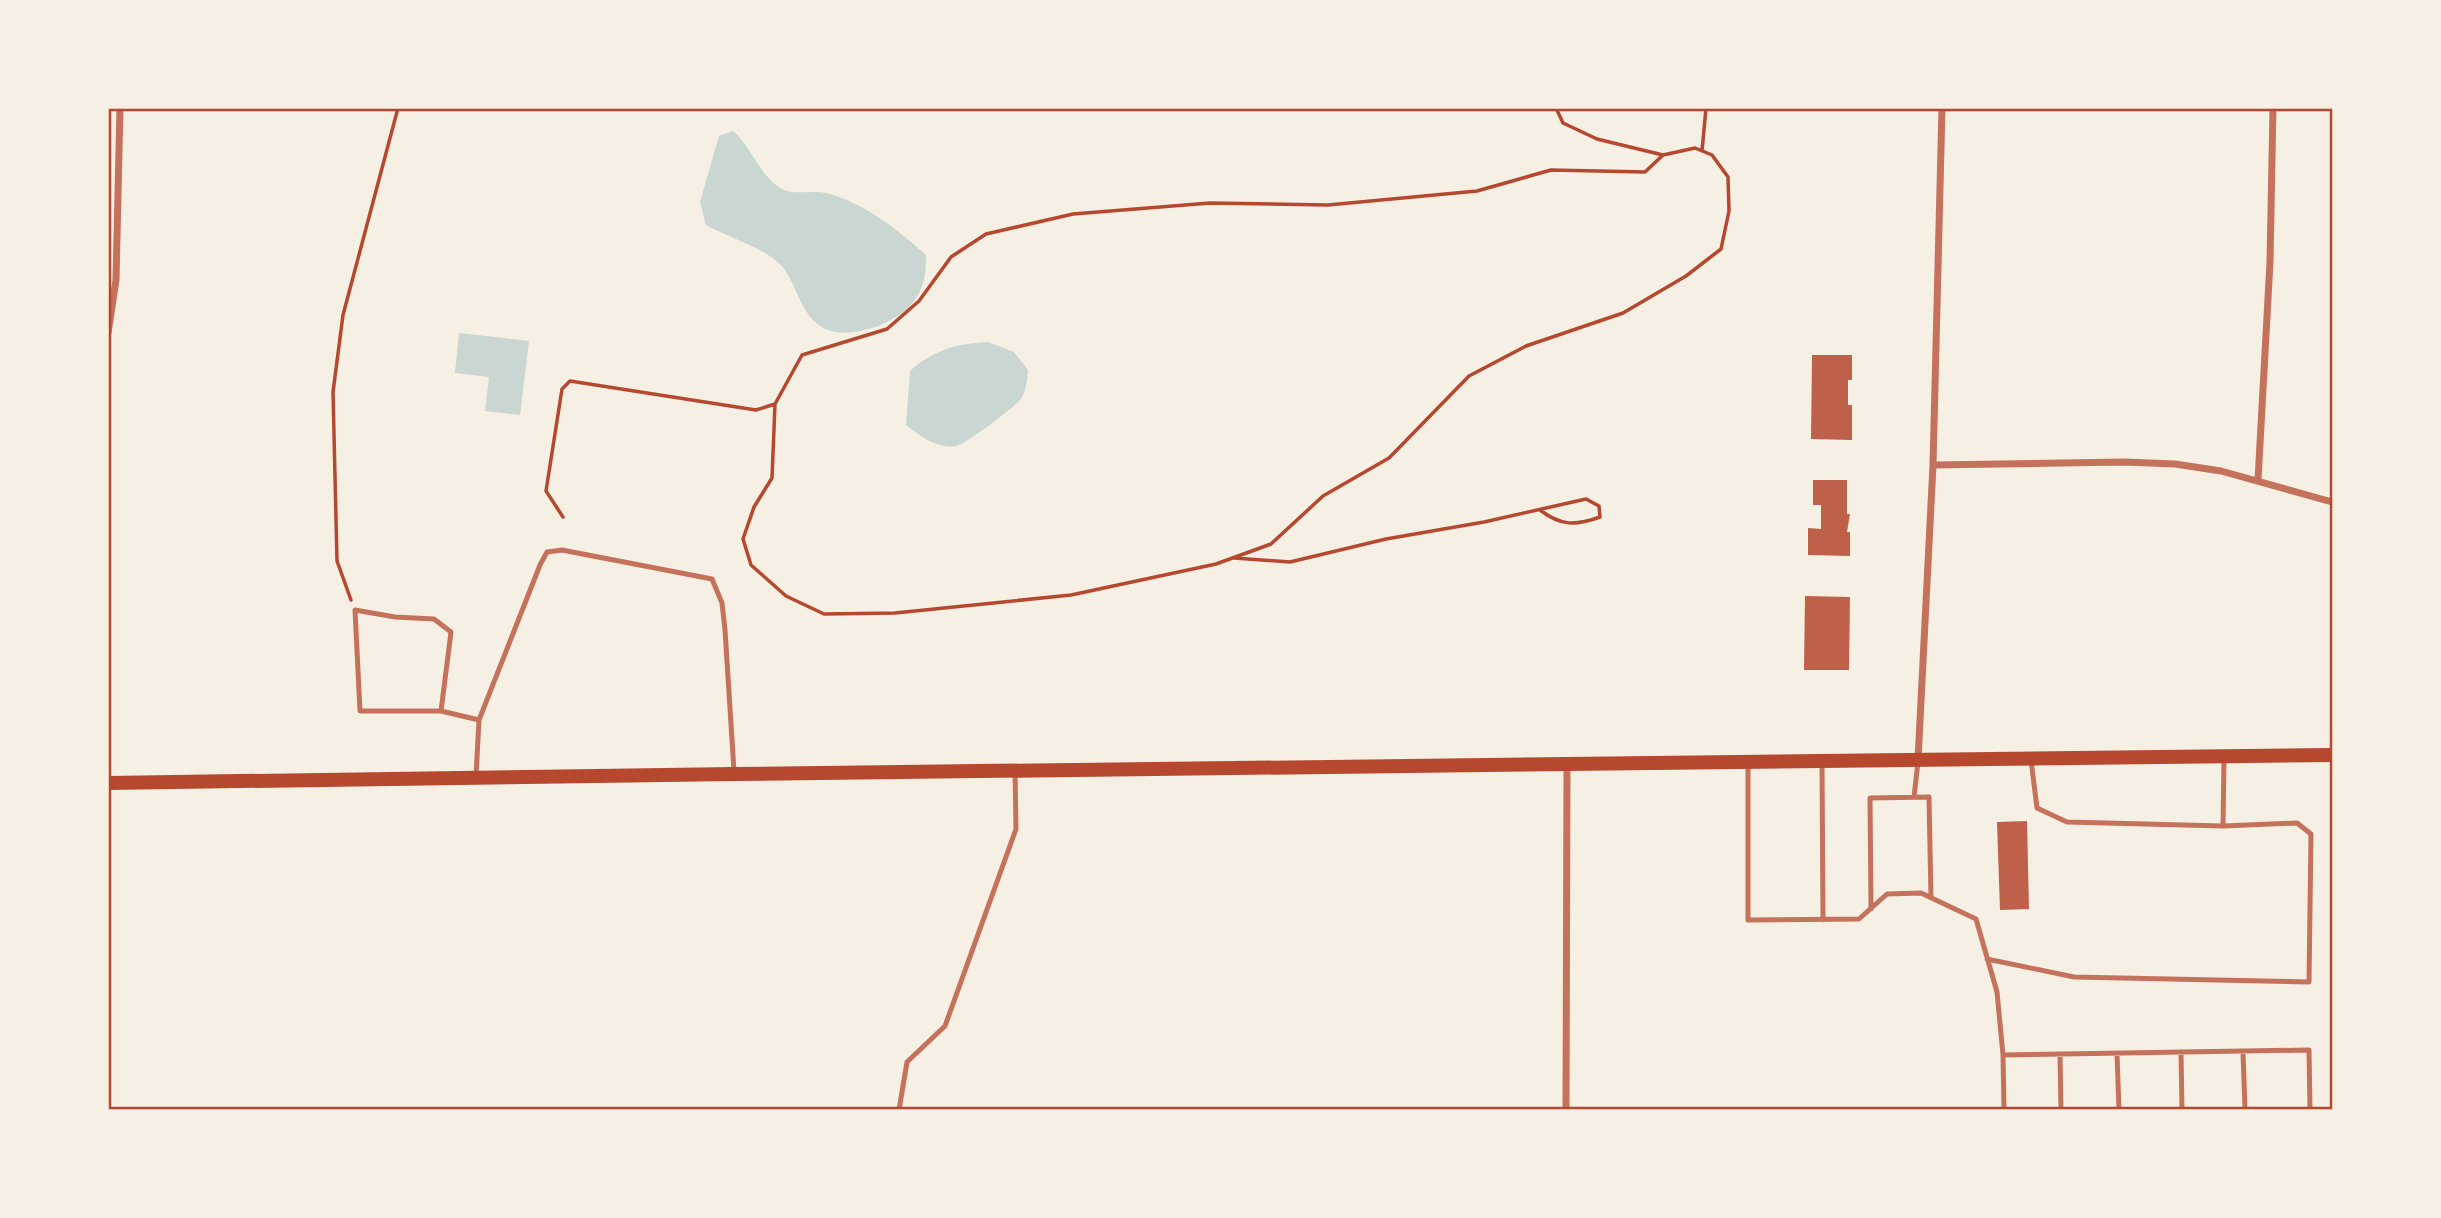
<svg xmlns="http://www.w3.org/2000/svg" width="2441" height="1218" viewBox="0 0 2441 1218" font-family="'Zilla Slab',serif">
	<rect width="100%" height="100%" fill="#f6efe4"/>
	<path fill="#c9d6d2" d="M733 131C752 147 760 177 782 189 795 196 816 189 830 194 867 205 898 230 926 255 926 272 925 286 914 301 898 323 854 339 828 330 803 321 798 289 785 270 770 249 729 238 706 225L700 202 719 136Z
		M459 333 529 341 520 415 485 411 489 377 455 373Z
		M988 342 1014 352 1028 370C1027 379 1027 388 1022 397 1017 406 966 444 956 446 937 449 920 436 906 425L910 371C935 349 956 344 988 342Z"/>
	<path fill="#bf614a" d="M1812 355H1852V380H1848V405H1852V440L1811 439Z
		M1813 480H1847V514H1850L1847 532H1850V556L1808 555V528L1821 529V505H1813Z
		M1805 596 1850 597 1849 670H1804Z
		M2027 821 2029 909 2000 910 1997 822Z"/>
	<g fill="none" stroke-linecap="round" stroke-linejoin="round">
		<path stroke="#b5482f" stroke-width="3.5" d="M1556 108 1563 123 1597 139 1663 155 1695 148 1712 155 1728 177 1729 211 1721 249 1686 276 1623 313 1526 346 1469 376 1389 458 1323 496 1271 544 1216 564 1071 595 895 613 824 614 786 596 751 565 743 539 754 507 772 478 775 404 802 355 887 329 919 301 951 257 986 234 1073 214 1210 203 1328 205 1477 191 1551 170 1645 172 1663 155
			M1702 151 1706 108
			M563 517 546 491 562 389 570 381 756 410 775 404
			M1234 558 1290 562 1386 539 1484 522 1586 499 1599 506 1600 517C1575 526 1561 526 1540 510
			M351 600 337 561 333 392 343 315 398 108"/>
		<path stroke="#c5725c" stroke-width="5" d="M441 711 451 632 434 619 395 617 355 610 360 711H441L479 720
			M2031 760 2037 808 2067 822 2223 826
			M1822 762 1823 920
			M1748 763V920L1859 919 1887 894 1921 893 1976 919 1997 992 2003 1055 2004 1110
			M476 776 479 720 540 565 547 552 562 550 712 579 722 603 725 630 734 771
			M1914 797 1918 762
			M1871 909 1870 798 1929 797 1931 898
			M1987 959 2074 977 2309 982 2311 834 2297 823 2223 826 2224 759
			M2181 1052 2182 1110
			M2243 1052 2245 1110
			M2117 1053 2119 1110
			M2060 1054 2061 1110
			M2003 1055 2309 1050 2310 1110
			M899 1110 907 1062 945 1026 1016 829 1015 772"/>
		<path stroke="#c5725c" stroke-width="7" d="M108 333 116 280 120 108
			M1933 465 2124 462 2175 464 2221 471 2332 502
			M2258 480 2270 262 2273 108
			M1918 760 1933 465 1942 108
			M1566 1110 1567 765"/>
		<path stroke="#b5482f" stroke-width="14" d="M108 783 734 774 2332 755"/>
	</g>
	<rect width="2441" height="1218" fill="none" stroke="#f6efe4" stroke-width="220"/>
	<rect x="110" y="110" width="2221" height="998" fill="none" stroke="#b5482f" stroke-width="2.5"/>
</svg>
